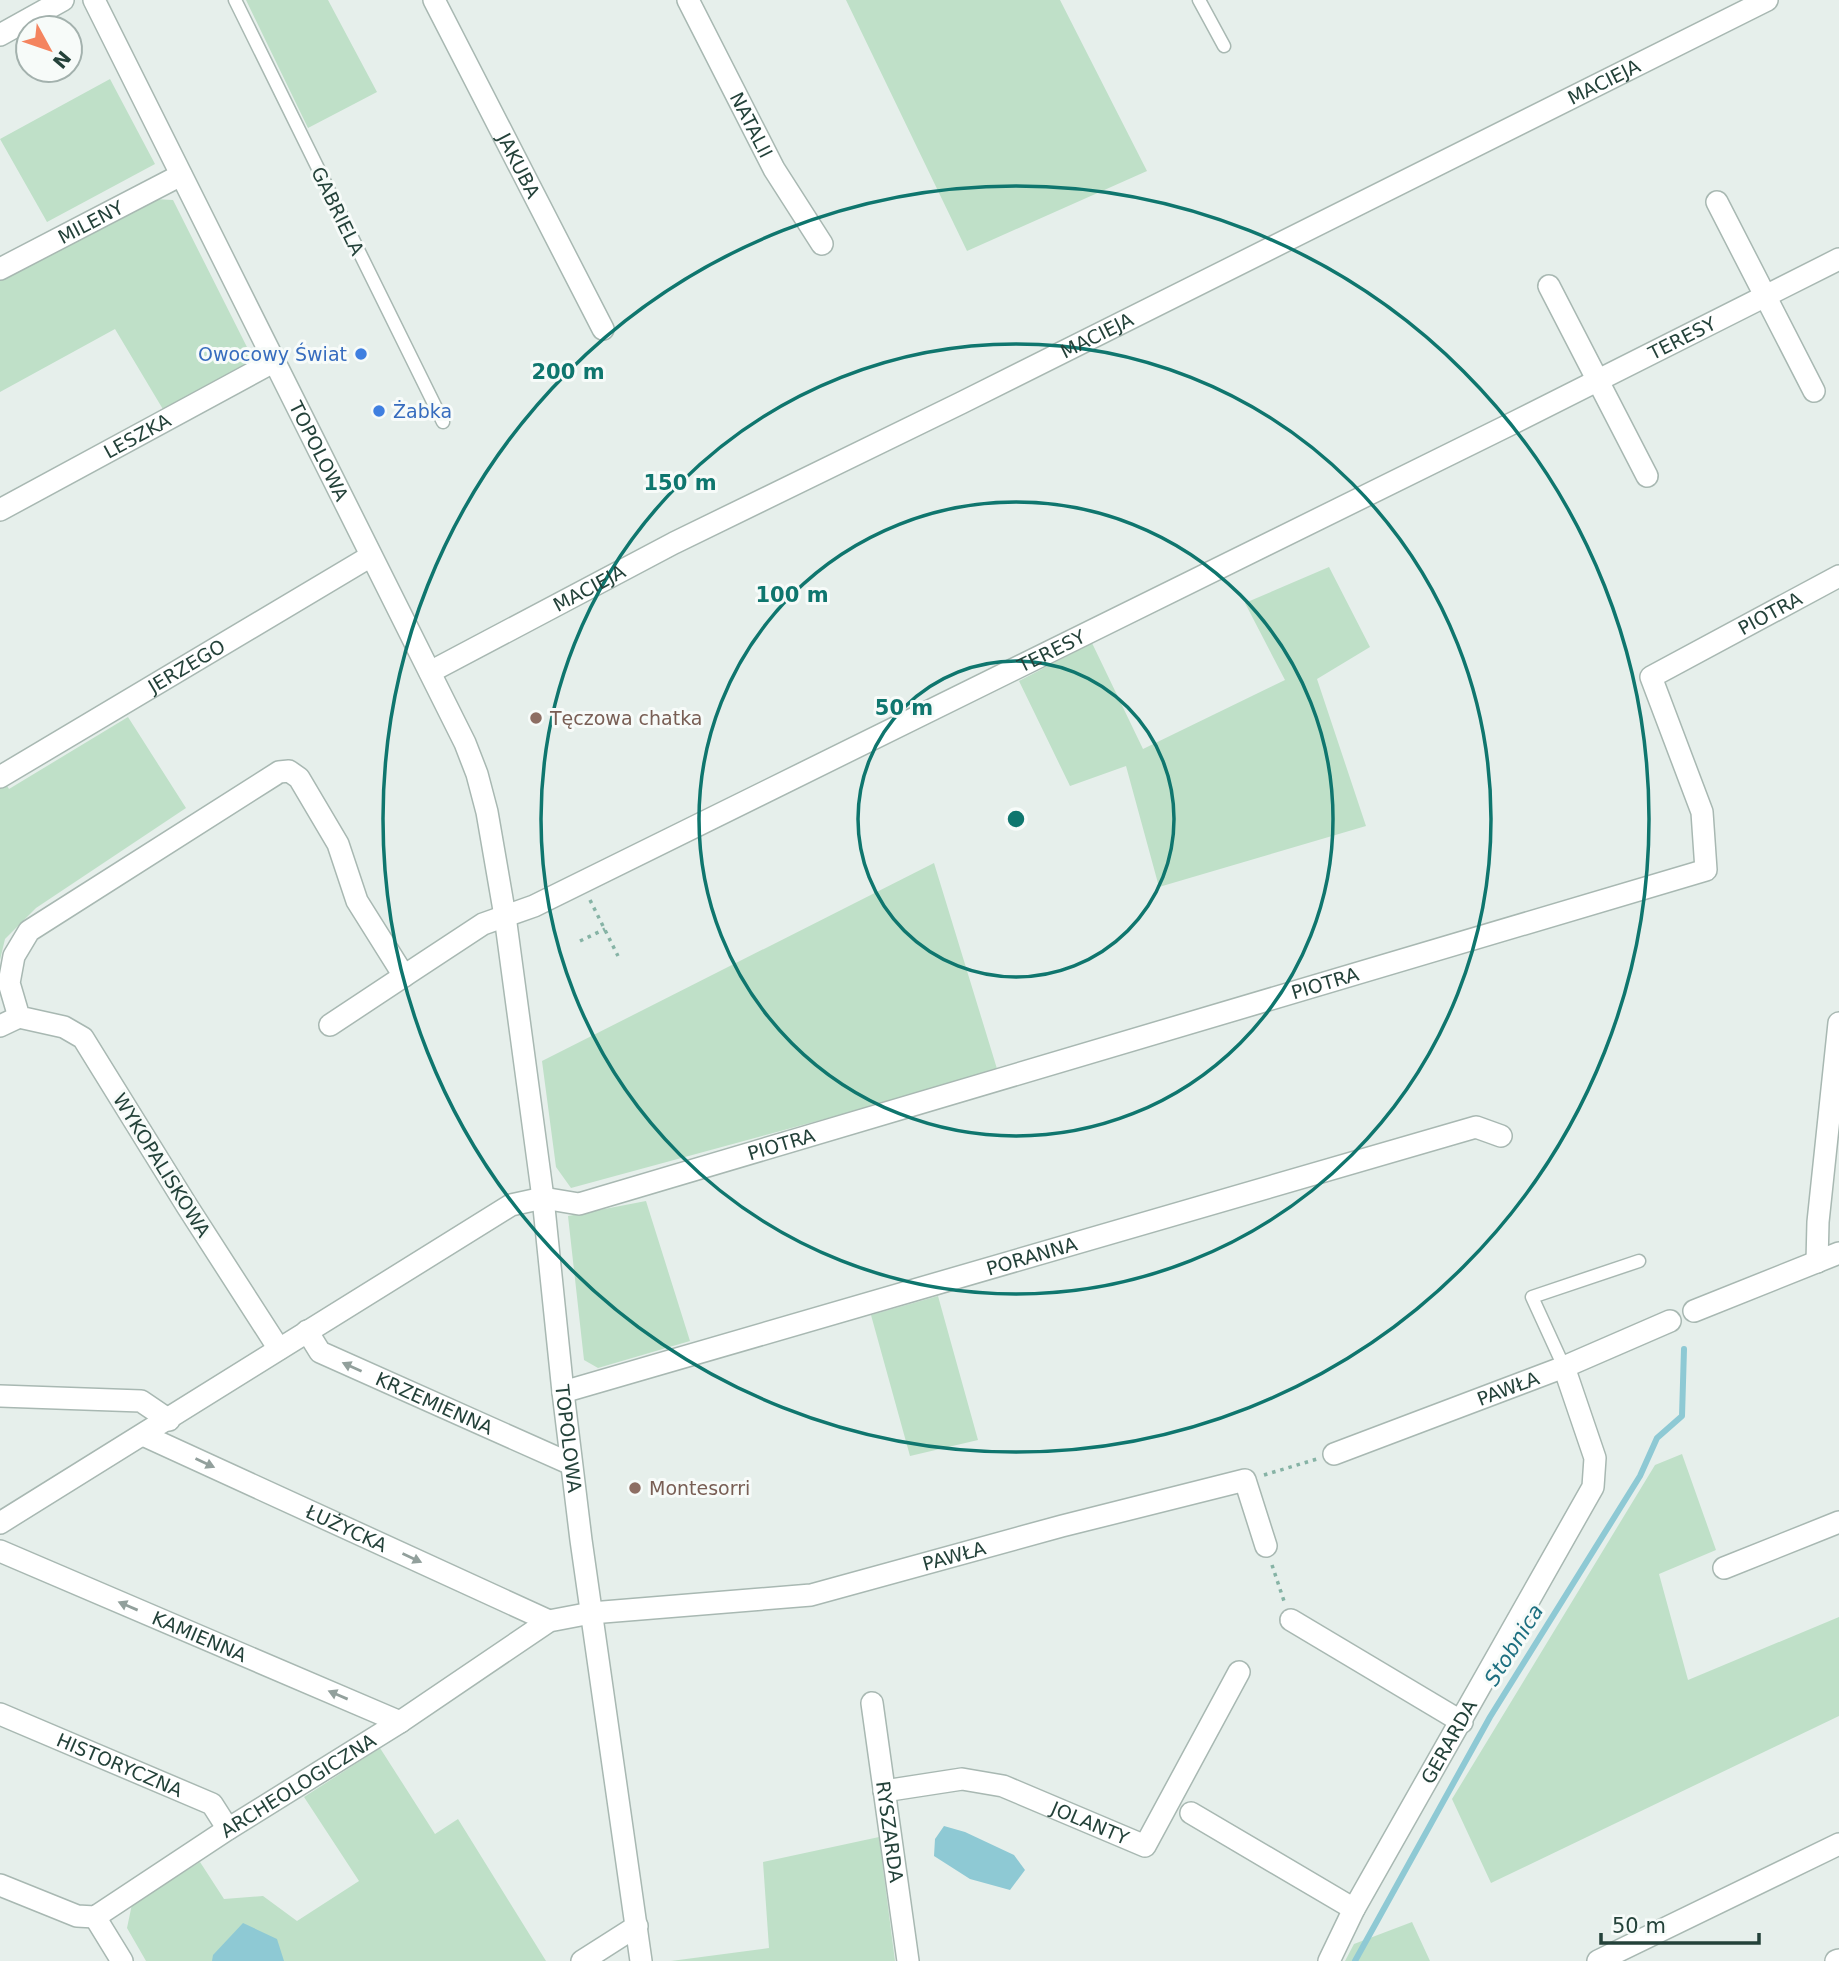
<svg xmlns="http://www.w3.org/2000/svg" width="1839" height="1961" viewBox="0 0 1839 1961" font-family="'DejaVu Sans',sans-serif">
	<rect width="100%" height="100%" fill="#e6efeb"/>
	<path fill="#bfe0c8" d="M246 0H328L377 92 308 128Z
		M846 0H1060L1147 171 967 251Z
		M110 79 155 164 47 222 0 139Z
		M154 199 173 200 255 363 164 411 115 329 0 392V279Z
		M1329 567 1370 647 1317 679 1366 826 1159 887 1126 766 1070 786 1019 681 1092 643 1143 749 1285 680 1245 603Z
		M128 717 186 808 36 908 5 939 0 960V774L9 789Z
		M934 863 998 1072 571 1188 556 1167 542 1061Z
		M646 1201 690 1341 598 1368 584 1360 568 1216Z
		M938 1296 978 1440 910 1456 871 1315Z
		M1682 1454 1716 1550 1659 1574 1688 1680 1839 1617V1716L1491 1883 1452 1799 1655 1465Z
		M380 1748 435 1834 458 1819 546 1961H146L127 1928 132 1904 200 1862 224 1899 263 1896 297 1921 359 1881 304 1797Z
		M879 1837 895 1961H671L769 1948 763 1862Z
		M1412 1922 1430 1961H1345L1354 1944Z"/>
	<path fill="#8ec9d4" d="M944 1826 965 1832 1014 1855 1025 1870 1010 1890 970 1879 934 1856 935 1839Z
		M243 1923 277 1939 284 1961H212L213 1955Z"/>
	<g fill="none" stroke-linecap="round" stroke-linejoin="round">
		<path stroke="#8ec9d4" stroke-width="6" d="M1355 1961 1490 1717 1640 1476 1657 1438 1682 1416 1684 1349"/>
		<g stroke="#a8b8b2" stroke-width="15">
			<path id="service" d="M235 0 443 422
				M1199 0 1224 46
				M1564 1367 1532 1297 1639 1261"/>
		</g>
		<g stroke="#a8b8b2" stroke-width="24">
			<g id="minor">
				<path id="s1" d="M94 0 465 743 477 774 487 812 505 916 543 1198 563 1392 581 1540 641 1961"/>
				<path id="s2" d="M434 0 603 329"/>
				<path id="s3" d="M688 0 774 169 822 244"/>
				<path d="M0 35 63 0"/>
				<path d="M1717 202 1814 391"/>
				<path id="s4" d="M0 269 181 175"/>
				<path d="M1549 286 1647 476"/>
				<path id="s5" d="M0 510 275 361"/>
				<path id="s6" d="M430 672 674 543 961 403 1767 0"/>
				<path id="s7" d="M0 777 371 556"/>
				<path d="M330 1025 404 976"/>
				<path d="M0 1026 19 1017"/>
				<path d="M1817 1262 1818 1222 1839 1023"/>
				<path d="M1694 1311 1839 1253"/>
				<path id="s8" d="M307 1331 320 1352 571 1464"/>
				<path id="s9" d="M279 1349 187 1206 83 1038 64 1027 19 1017 9 983 14 956 29 931 279 772 289 771 299 778 338 844 357 901 404 976 483 924 534 906 1513 423 1839 259"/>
				<path id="s10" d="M563 1392 1476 1127 1501 1136"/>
				<path d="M0 1396 141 1401 169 1420"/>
				<path id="s11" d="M143 1435 549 1621"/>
				<path id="s12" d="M1334 1454 1564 1367 1670 1321"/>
				<path id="s13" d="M0 1523 511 1205 543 1198 579 1204 1706 870 1702 812 1651 677 1839 576"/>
				<path id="s14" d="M0 1551 400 1722"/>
				<path d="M1724 1568 1839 1522"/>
				<path d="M1291 1620 1462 1722"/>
				<path id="s15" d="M872 1703 908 1961"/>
				<path id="s16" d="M0 1714 212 1804 228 1829"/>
				<path id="s17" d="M884 1791 962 1779 1003 1786 1145 1846 1239 1672"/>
				<path d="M1191 1813 1354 1909"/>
				<path id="s18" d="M0 1885 77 1916 95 1917 228 1829 400 1722 549 1621 591 1613 811 1595 1062 1526 1245 1480 1266 1546"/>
				<path d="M95 1917 122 1961"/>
				<path d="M582 1961 637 1926"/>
				<path id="s19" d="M1329 1961 1354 1909 1593 1487 1595 1458 1564 1367"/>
				<path d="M1598 1961 1839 1844"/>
				<path d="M1836 1961 1839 1960"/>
			</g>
		</g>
		<path stroke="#86b3a5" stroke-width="3.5" stroke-dasharray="3.5 5" stroke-linecap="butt" d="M590 900 618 956
			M580 941 605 929
			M1264 1475 1317 1459
			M1272 1565 1284 1601"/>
		<use href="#service" stroke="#fff" stroke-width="12"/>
		<use href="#minor" stroke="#fff" stroke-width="21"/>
	</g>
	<defs><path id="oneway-solid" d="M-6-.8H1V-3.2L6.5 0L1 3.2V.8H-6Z" transform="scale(1.75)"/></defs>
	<g fill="#92a09c">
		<use href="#oneway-solid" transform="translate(352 1367) rotate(-156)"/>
		<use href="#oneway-solid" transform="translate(205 1463) rotate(25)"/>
		<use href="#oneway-solid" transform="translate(412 1558) rotate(25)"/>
		<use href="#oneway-solid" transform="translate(128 1606) rotate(-157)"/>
		<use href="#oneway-solid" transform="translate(338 1695) rotate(-157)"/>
	</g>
	<g fill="none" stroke="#0f766e" stroke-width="3.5">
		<circle cx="1016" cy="819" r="158"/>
		<circle cx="1016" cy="819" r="317"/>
		<circle cx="1016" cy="819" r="475"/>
		<circle cx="1016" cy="819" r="633"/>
	</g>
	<g fill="#3f7fe0" stroke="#f7fbf9" stroke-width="2.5">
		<circle cx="361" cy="354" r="7"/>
		<circle cx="379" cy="411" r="7"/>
	</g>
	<g fill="#8d6e63" stroke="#f7fbf9" stroke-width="2.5">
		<circle cx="536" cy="718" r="7"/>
		<circle cx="635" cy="1488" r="7"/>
	</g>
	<g text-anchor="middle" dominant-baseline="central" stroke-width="6" stroke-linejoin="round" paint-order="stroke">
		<g font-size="19" fill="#24423a" stroke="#f7fbf9">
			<text stroke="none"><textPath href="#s6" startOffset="1314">MACIEJA</textPath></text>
			<text stroke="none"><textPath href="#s3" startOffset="140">NATALII</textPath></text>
			<text stroke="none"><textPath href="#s2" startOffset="186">JAKUBA</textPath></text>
			<text transform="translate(338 211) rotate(64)">GABRIELA</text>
			<text stroke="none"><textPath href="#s4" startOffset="102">MILENY</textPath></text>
			<text stroke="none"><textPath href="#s6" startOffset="747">MACIEJA</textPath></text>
			<text stroke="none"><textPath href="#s9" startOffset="2501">TERESY</textPath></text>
			<text stroke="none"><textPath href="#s5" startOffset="156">LESZKA</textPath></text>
			<text stroke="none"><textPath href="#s1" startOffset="504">TOPOLOWA</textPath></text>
			<text stroke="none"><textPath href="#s6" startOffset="180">MACIEJA</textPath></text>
			<text stroke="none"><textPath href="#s13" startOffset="2184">PIOTRA</textPath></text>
			<text stroke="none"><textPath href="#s9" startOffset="1797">TERESY</textPath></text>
			<text stroke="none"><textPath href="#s7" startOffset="217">JERZEGO</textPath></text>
			<text stroke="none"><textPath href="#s13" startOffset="1449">PIOTRA</textPath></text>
			<text stroke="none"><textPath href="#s13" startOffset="882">PIOTRA</textPath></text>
			<text transform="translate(162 1165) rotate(58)">WYKOPALISKOWA</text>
			<text stroke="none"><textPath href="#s10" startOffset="488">PORANNA</textPath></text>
			<text stroke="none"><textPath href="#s12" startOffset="186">PAWŁA</textPath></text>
			<text stroke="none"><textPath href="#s8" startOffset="150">KRZEMIENNA</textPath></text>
			<text stroke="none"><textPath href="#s1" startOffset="1535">TOPOLOWA</textPath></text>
			<text stroke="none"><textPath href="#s11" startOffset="224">ŁUŻYCKA</textPath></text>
			<text stroke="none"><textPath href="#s18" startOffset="1055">PAWŁA</textPath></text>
			<text stroke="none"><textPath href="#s14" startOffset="217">KAMIENNA</textPath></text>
			<text stroke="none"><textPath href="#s19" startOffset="250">GERARDA</textPath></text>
			<text stroke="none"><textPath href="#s16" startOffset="130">HISTORYCZNA</textPath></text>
			<text stroke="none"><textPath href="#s18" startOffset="343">ARCHEOLOGICZNA</textPath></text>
			<text stroke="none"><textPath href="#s17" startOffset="215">JOLANTY</textPath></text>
			<text stroke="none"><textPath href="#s15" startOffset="130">RYSZARDA</textPath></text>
		</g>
		<g font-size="19" fill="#366cbe" stroke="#f7fbf9" text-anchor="end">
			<text x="347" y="354">Owocowy Świat</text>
			<text x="393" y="411" text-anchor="start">Żabka</text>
		</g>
		<g font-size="19" fill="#785e54" stroke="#f7fbf9" text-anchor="start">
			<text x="550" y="718">Tęczowa chatka</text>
			<text x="649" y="1488">Montesorri</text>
		</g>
		<g font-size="21" font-style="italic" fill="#1c6f80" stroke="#f7fbf9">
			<text transform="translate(1514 1645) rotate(-58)">Stobnica</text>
		</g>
	</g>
	<circle cx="1016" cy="819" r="10" fill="#0f766e" stroke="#f7fbf9" stroke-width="3.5"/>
	<g font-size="21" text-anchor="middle" font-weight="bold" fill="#0f766e" stroke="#f7fbf9" stroke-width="6" stroke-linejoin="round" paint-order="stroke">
		<text x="568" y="379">200 m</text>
		<text x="680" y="490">150 m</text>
		<text x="792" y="602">100 m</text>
		<text x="904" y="715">50 m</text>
	</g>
	<g transform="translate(49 49) rotate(130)"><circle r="33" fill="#f7fbf9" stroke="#a3b1ad" stroke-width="2"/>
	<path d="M0-5L12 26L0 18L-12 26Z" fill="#f4845f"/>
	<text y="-10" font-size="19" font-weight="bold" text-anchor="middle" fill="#24423a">N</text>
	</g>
	<path d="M1601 1933v10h158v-10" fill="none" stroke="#24423a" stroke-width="3.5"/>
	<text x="1612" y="1933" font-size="21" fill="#24423a" stroke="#f7fbf9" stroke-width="5" paint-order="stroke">50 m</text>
</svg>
